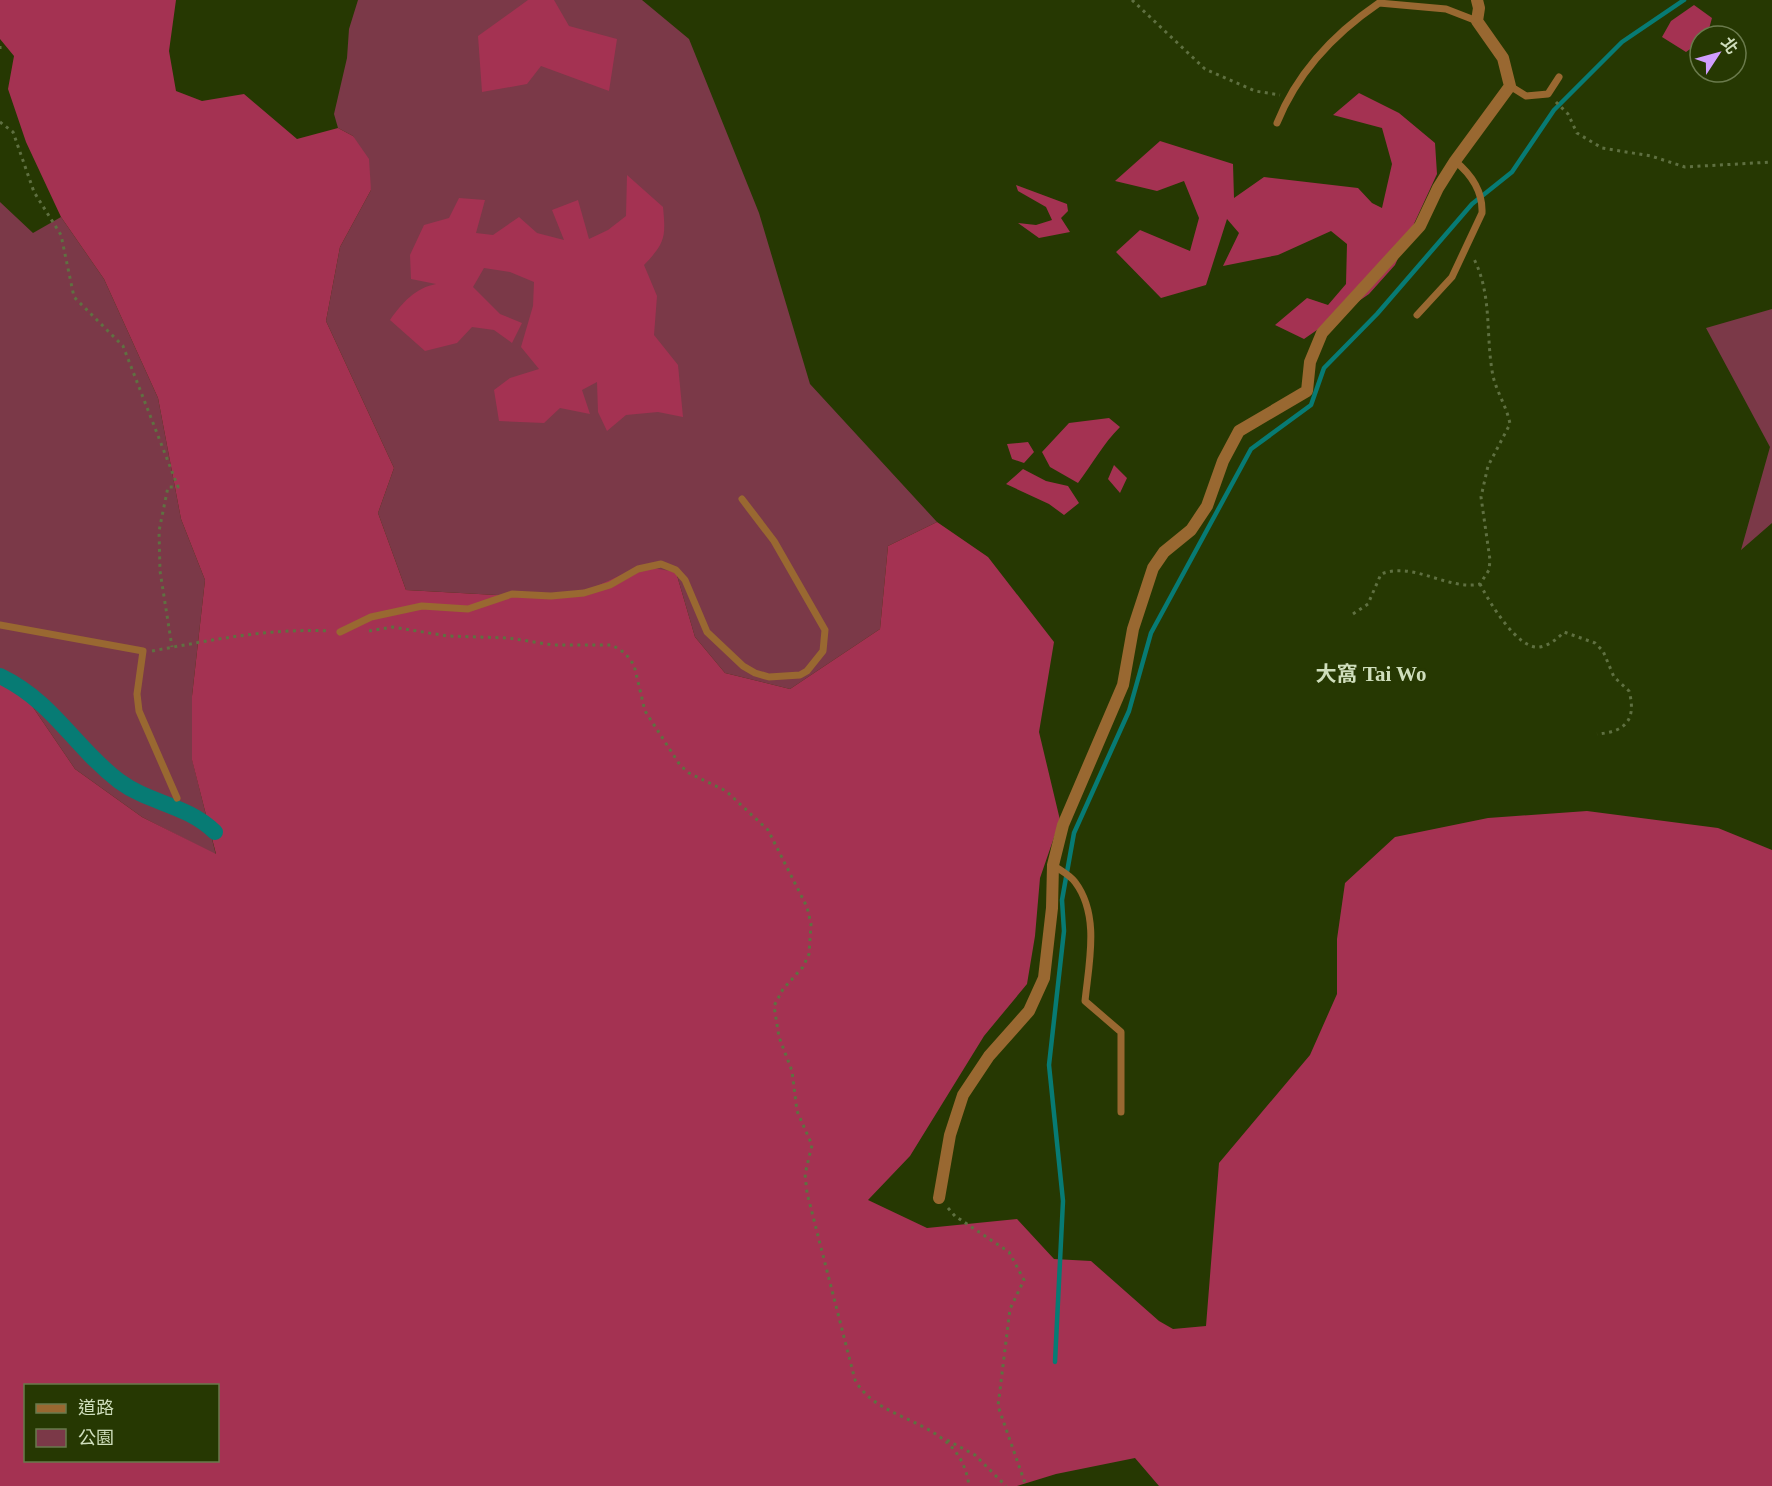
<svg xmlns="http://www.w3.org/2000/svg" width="1772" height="1486" font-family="'Times New Roman','Noto Sans TC',serif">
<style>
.green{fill:#7b3948}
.forest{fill:#a43252;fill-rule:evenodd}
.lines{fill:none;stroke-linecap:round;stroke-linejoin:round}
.stream{stroke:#077b74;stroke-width:4.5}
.canal{stroke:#077b74;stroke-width:16}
.path{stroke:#5f7041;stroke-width:3;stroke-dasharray:3 4.5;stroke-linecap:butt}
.lane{stroke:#996831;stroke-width:7}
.street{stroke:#996831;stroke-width:12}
.labels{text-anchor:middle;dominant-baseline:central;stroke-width:6;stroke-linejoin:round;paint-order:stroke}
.quarter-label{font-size:21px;font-weight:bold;fill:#cfdebc;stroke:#263802}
</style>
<rect width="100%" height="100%" fill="#263802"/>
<path class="green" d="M358 0H642L689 39 759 213 810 384 937 522 888 546 880 629 790 689 725 673 695 637 676 572 575 596 532 597 406 590 378 513 394 468 326 321 340 247 371 190 353 136 338 128 334 114 347 58 349 29Z
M0 202 33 233 61 217 104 279 158 398 181 519 205 580 192 696V759L216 855 142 817 75 769 28 700 0 682Z
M1772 309V523L1741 550 1770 447 1706 328Z"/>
<path class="forest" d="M0 0H176L169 51 176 91 202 101 244 94 297 139 338 128 353 136 369 159 371 190 340 247 326 321 394 468 378 513 406 590 532 597 575 596 641 566 676 572 695 637 725 673 790 689 880 629 888 546 937 522 988 557 1054 642 1039 732 1060 820 1040 878 1035 936 1027 984 984 1036 910 1156 868 1200 927 1228 1017 1219 1054 1259 1091 1261 1159 1321 1173 1329 1206 1326 1219 1163 1310 1055 1337 994V939L1345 883 1395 837 1488 818 1587 811 1718 828 1772 850V1486H1159L1135 1458 1056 1474 1017 1486H0V682L28 700 75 769 142 817 216 854 192 760V696L205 580 181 519 158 398 104 279 61 217 26 142 8 89 14 56 0 39ZM26 1386H218V1460H26Z
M528 0H554L569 26 617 39 609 91 541 66 527 84 482 92 478 36Z
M1694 5 1712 18 1707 36H1700V42L1686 52 1662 37 1671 21Z
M1359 93 1399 113 1435 143 1437 174 1395 265 1369 294 1304 339 1275 325 1307 298 1328 305 1346 284 1347 244 1331 231 1278 255 1223 266 1239 233 1227 219 1206 285 1161 298 1116 252 1140 230 1190 251 1199 218 1184 181 1157 191 1115 181 1160 141 1233 164 1234 198 1264 177 1358 188 1372 203 1382 208 1392 164 1382 128 1333 115Z
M627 175 663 207C666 238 665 243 644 265L657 296 654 335 678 365 683 417 658 412 626 415 607 431 598 412 597 382 582 390 590 414 560 408 544 423 499 421 494 390 510 378 539 369 521 347 533 306 534 282 510 272 484 268 473 287 500 314 522 323 512 343 494 330 472 327 457 343 425 351 390 320C402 303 415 288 436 284L411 279 410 255 424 225 449 218 459 198 485 200 476 233 493 235 519 217 537 233 564 240 552 210 578 200 589 239 608 230 626 216Z
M1016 185 1067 204 1068 211 1061 218 1070 232 1039 238 1018 223 1036 225 1052 220 1046 207 1018 191Z
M1109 418 1120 427C1103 444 1093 463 1078 483L1050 467 1042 452 1069 423Z
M1028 442 1034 452 1024 463 1012 459 1007 444Z
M1114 465 1127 478 1120 493 1108 479Z
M1023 469 1046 481 1068 486 1079 503 1064 515 1049 504 1006 484Z"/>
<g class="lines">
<path class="stream" d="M1055 1362 1063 1201 1049 1065 1064 931 1062 900 1074 833 1129 711 1151 633 1251 449 1311 405 1324 368 1377 314 1472 204 1512 172 1554 110 1622 42 1684 0"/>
<path class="canal" d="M0 676C54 702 74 747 119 781 150 804 186 804 215 832"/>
<path class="path" d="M1132 0 1205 69 1255 91 1280 95
M0 46V51
M1556 102 1568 114 1577 133 1602 148 1651 156 1685 167 1772 162
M0 122 13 132 34 192 61 235 74 297 123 346 178 487H168L159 531 160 571 172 647
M1480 584C1488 600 1518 651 1540 647 1550 645 1557 639 1564 632L1595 643 1603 651 1614 677 1629 691C1637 720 1625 732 1597 734
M1353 614 1368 604 1381 574C1414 561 1448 591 1480 584L1489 570 1490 560 1481 497 1488 466 1510 424C1507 407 1497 393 1493 376 1485 335 1493 295 1473 257
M369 631 393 627 447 636 509 638 553 645H612L625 653 634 665 645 711 680 765 689 773 726 791 768 830 807 907 811 924 809 954 803 967 783 989 774 1006 779 1037 792 1071 797 1111 812 1145 805 1174 807 1193 855 1380C881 1427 960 1416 969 1486
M152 651C212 640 269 628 330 631
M948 1208 955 1216 1009 1252 1024 1280 1010 1309 998 1406 1026 1486
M947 1440 975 1455 1006 1486"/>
<path class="lane" d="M1510 86 1526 96 1548 94 1559 77
M1277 123C1297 73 1335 33 1379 3L1446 9 1477 21
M1417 315 1452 277 1482 213C1483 191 1472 175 1455 161
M0 625 143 651 137 694 139 711 177 798
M340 632 371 617 422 606 468 609 512 594 551 596 584 593 610 585 638 569 661 564 676 570 685 580 707 632 743 666 755 673 769 677 800 675 807 671 823 651 825 630 774 541 742 499
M1053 865C1060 870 1070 875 1075 882 1100 915 1089 962 1085 1001L1121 1032V1112"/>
<path class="street" d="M939 1198 950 1135 963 1095 989 1056 1029 1011 1044 978 1052 908 1053 865 1063 825 1123 685 1133 629 1153 568 1164 552 1191 530 1207 506 1223 461 1239 431 1307 391 1310 362 1322 333 1420 226 1438 188 1455 161 1510 86 1503 58 1477 21 1479 8 1477 0"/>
</g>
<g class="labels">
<g class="quarter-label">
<text x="1371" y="674">大窩 Tai Wo</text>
</g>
</g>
<rect x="24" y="1384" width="195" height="78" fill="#263802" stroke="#6a7a4c" stroke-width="1.5"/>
<rect x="36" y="1404" width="30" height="9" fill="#996831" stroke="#6a7a4c" stroke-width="1.5"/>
<text x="78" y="1414" font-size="18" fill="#cfdebc">道路</text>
<rect x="36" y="1429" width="30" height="18" fill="#7b3948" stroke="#6a7a4c" stroke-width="1.5"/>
<text x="78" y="1444" font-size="18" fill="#cfdebc">公園</text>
<g transform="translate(1718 54) rotate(54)"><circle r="28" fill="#263802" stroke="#6a7a4c" stroke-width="1.5"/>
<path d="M0-4.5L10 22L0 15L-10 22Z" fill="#d09dff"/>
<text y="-9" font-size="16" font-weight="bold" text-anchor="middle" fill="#cfdebc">北</text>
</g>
</svg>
